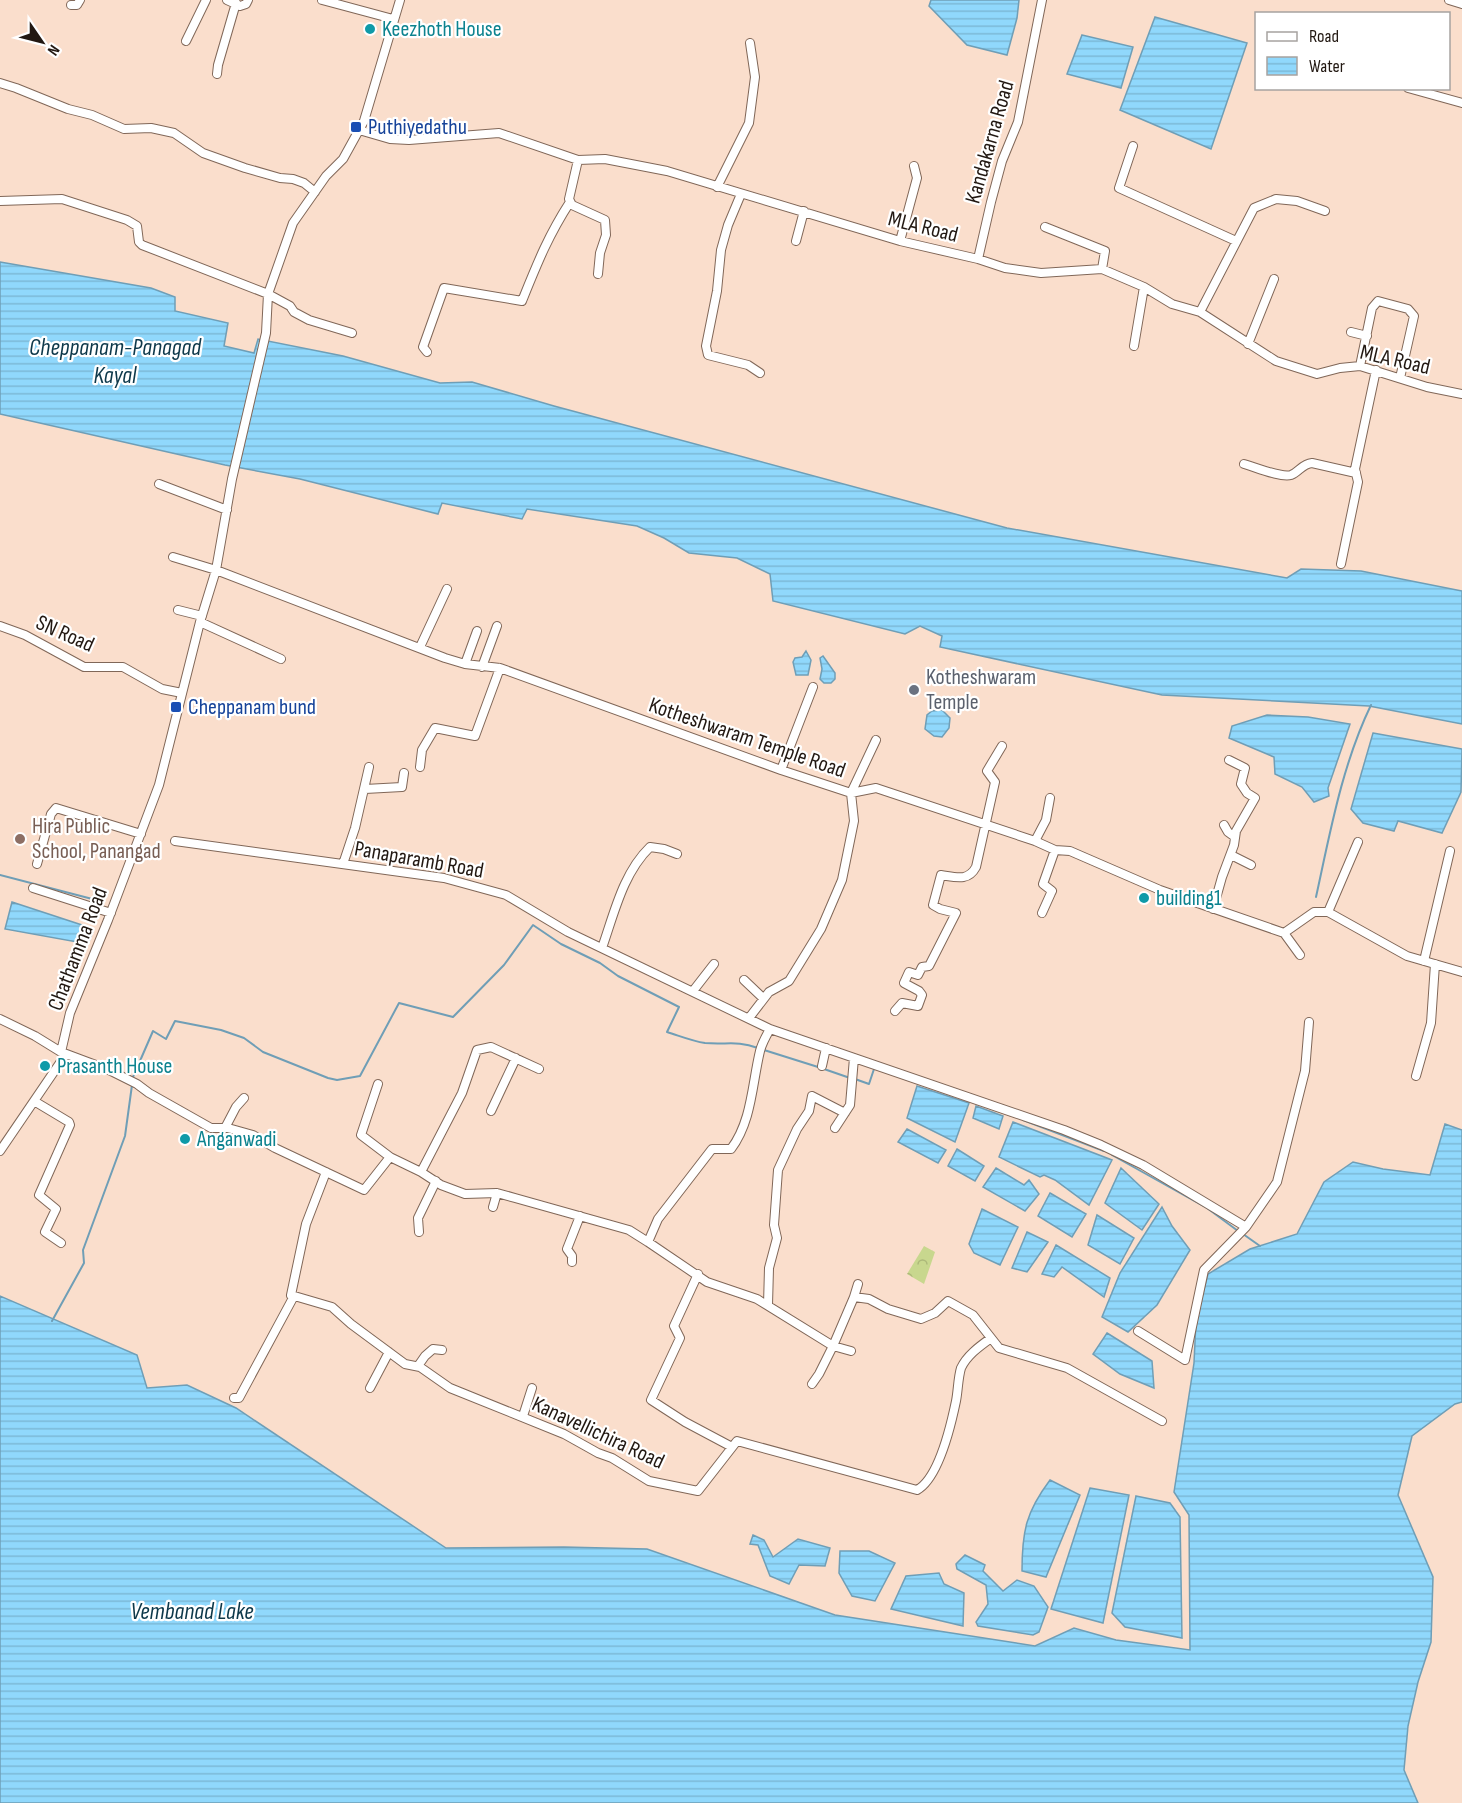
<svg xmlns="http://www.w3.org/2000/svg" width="1462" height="1803" font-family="'Sofia Sans Condensed',sans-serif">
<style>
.forest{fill:url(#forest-crowns)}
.water{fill:url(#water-rules);stroke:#6f9eb6;stroke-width:1.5}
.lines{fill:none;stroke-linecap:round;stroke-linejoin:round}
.stream{stroke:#6f9eb6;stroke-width:2}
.minor-casing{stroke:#806758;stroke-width:10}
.minor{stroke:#fff;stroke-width:8}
.culture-dot{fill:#0f9aa8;stroke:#fff;stroke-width:2}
.transit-dot{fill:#1a4fb4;stroke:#fff;stroke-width:2}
.worship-dot{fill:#6b7280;stroke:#fff;stroke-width:2}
.education-dot{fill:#8d6e63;stroke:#fff;stroke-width:2}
.labels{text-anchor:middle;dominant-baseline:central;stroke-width:4.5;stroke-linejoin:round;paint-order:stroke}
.culture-label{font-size:22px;fill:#0d838f;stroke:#fff;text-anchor:start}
.transit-label{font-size:22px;fill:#164399;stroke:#fff;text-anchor:start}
.street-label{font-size:22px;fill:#221812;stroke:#fff}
.worship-label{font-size:22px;fill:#5b616d;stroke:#fff;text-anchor:start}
.education-label{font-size:22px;fill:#785e54;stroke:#fff;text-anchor:start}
.water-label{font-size:24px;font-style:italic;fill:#0d384a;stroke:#fff}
</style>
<defs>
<pattern id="forest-crowns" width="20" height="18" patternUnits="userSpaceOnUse" patternTransform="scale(1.5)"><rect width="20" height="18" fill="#c8d78e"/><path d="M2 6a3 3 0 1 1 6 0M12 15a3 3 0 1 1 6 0" fill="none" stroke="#acb879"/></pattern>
<pattern id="water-rules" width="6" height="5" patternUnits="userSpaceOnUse" patternTransform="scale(1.5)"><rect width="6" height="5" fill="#90d8fc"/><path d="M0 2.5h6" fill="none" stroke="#7cb9d7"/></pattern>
</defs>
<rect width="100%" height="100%" fill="#fadecc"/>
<path class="forest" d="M924 1246 935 1252 924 1284 907 1274Z"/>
<path class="water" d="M931 0H1019L1017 18 1007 55 967 45 929 6Z
M1155 17 1247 43 1211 149 1120 110Z
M1082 35 1133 47 1121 88 1067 74Z
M0 262 151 288 175 297V311L228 323 224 346 254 353 258 339 343 356 440 383 472 382 554 406 1007 528 1287 578 1301 569 1361 571 1462 591V724L1369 706 1162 695 940 647 942 636 920 626 905 634 773 601 770 574 737 558 689 553 664 538 637 526 527 509 522 519 442 503 438 514 300 479 225 465 0 414Z
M806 651 811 660 808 675H796L793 662 795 658 802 657Z
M823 656 835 673V679L831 683H824L820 679 822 669 820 658Z
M942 710 950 718 949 728 942 737 934 736 925 729 927 715 932 711Z
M1267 715 1308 717 1350 724 1328 788 1329 796 1314 802 1302 787 1275 774 1274 757 1229 738 1232 726Z
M1373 733 1462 749 1461 792 1442 833 1398 821 1394 831 1363 823 1351 809Z
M12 902 82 925 93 931 88 944 5 929Z
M917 1086 969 1103 955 1142 907 1118Z
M976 1106 1003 1116 999 1129 973 1118Z
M1013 1122 1112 1160 1089 1205 1055 1180 1044 1175 1040 1177 999 1157Z
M1445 1124 1462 1130V1402L1455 1404 1412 1436 1398 1495 1433 1577 1431 1642 1418 1682 1408 1726 1404 1770 1418 1803H0V1296L137 1355 147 1388 187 1385 236 1408 446 1548 564 1547 647 1549 835 1615 1035 1646 1074 1628 1116 1640 1190 1650 1189 1515 1174 1492 1194 1363 1196 1321 1208 1274 1250 1249 1297 1234 1324 1182 1353 1162 1383 1169 1430 1175Z
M907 1129 946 1150 938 1163 898 1142Z
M957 1149 984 1166 975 1181 948 1166Z
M996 1168 1024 1185 1029 1180 1039 1194 1025 1211 983 1187Z
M1121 1168 1159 1204 1142 1230 1105 1203Z
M1050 1193 1086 1214 1072 1237 1038 1216Z
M1162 1207 1172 1226 1190 1250 1157 1305 1128 1332 1102 1317 1120 1273Z
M982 1209 1018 1227 1000 1265 974 1253 969 1244Z
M1097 1215 1134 1238 1120 1264 1088 1245Z
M1027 1232 1048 1242 1027 1272 1012 1268Z
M1056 1245 1110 1278 1104 1297 1062 1267 1054 1277 1042 1274Z
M1107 1333 1152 1361 1154 1388 1120 1374 1093 1354Z
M1050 1480 1080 1495 1046 1577 1022 1571C1022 1531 1026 1512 1050 1480Z
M1090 1488 1129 1495 1103 1623 1051 1609Z
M1136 1496 1170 1503 1180 1517 1182 1638 1125 1627 1112 1613Z
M753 1535 764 1540 773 1557 798 1539 830 1548 825 1566 799 1565 789 1584 770 1576 758 1545 750 1544Z
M840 1551H869L895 1563 875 1601 852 1596 839 1573Z
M965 1555 985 1565 983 1571 1003 1591 1017 1580 1034 1586 1048 1607 1039 1632 1033 1635 978 1626 976 1622 988 1604 986 1585 957 1569 956 1564Z
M939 1573 944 1584 964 1593 963 1626 891 1609 906 1576Z"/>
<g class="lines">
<path class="stream" d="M0 875 100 901
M1316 897C1330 833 1342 765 1371 705
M764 1050 818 1067
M824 1069 850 1078
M133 1077 153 1031 166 1039 175 1021 221 1030 244 1038 263 1052 328 1078 337 1080 360 1076 399 1003 453 1017 504 965 533 925 561 944 600 963 618 976 679 1007 667 1032C680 1036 692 1041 705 1043 727 1045 736 1040 758 1048
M855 1079 869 1084 874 1069
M1023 1120 1104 1151
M1112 1155 1207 1208 1238 1231
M1243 1234 1260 1246
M52 1321 84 1263 83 1250 125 1136 132 1085"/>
<g class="minor-casing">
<path id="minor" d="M227 0 240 6 246 4 248 0
M322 0 393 19
M1449 0 1462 4
M71 5H77L80 0
M186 41 206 0
M217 74 218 65 236 3
M0 83 16 88 68 109 92 115 124 129 151 128 174 133 203 153 245 168 280 178 293 179 304 183 315 192
M1408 88 1462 103
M359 130 390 139 409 140 499 133 578 160 605 159 667 171 900 241 978 259 1005 268 1041 273 1102 269 1144 287 1172 304 1200 312 1276 361 1317 374 1340 368 1360 366 1427 387 1462 394
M1133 146 1119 188 1236 241
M578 160 569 199 572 205 605 220 606 235 600 253 598 274
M717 187 749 123 755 77 750 43
M741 194 728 225 721 250 717 291 706 346 708 355 748 365 760 373
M0 201 62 199 127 220 137 226 139 242 142 245 268 294 290 306 294 312 309 320 352 333
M1045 227 1105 251 1102 269
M796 241 804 211
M900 241 917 178 914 166
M978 259 991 202 1002 161 1018 122 1042 0
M1200 312 1254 208 1276 199 1297 201 1325 211
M1351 332 1367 336
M1248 344 1274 279
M1134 346 1144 287
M427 352 423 347 444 288 522 301C537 264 548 236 570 202
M1360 366 1372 308 1378 301 1408 309 1414 316 1400 378
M1244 464C1255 467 1281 478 1291 475 1299 472 1302 464 1312 463L1356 473
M159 484 227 510
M173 557 216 570 445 658 465 664 500 668 781 770 851 793 876 788 1035 841 1055 850 1070 851 1160 890 1284 933 1314 912H1328L1407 956 1462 972
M1341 564 1358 482 1355 469 1376 370
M178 610 202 616
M200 622 281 659
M0 626 25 635 84 667H123L162 689 182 693
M420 647 447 589
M465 664 477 631
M482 667 497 626
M420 767 422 750 435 728 475 736 500 668
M781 770 813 687
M365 789 402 787 404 773
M1224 825 1228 832 1235 837
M175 841 444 878 506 895 568 932 770 1029 1064 1130 1101 1145 1143 1165 1246 1227 1204 1270 1185 1360 1138 1331
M1035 841 1046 820 1050 798
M1231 855 1251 865
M37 864 51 814 56 808 141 834
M343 864 355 828 369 767
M33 888 111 913
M1213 909 1222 877 1234 845 1236 831 1255 798 1247 793 1241 784 1245 768 1229 760
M1328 912 1358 842
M1042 913 1051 893 1052 891 1043 884 1055 850
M1284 933 1300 955
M602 948C614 914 623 873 650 847L664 849 677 854
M1424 961 1450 851
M744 980 763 998
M693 991 714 964
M895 1011 902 1003 918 1006 922 995 919 991 904 983 909 972 918 975 922 967 929 966 956 913 940 909 933 905 941 875C955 877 968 882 976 867L995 782 987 771 1002 746
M749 1018 769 992 789 981 821 929 842 880 854 821 851 793 876 740
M0 1019 35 1036 61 1052 70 1013 108 920 159 785 200 622 216 570 232 479 266 333 268 294 293 223 326 176 343 159 364 121 400 0
M770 1029C766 1036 762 1043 760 1051 752 1084 752 1121 731 1149H712L658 1219 648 1242 707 1282 757 1299 833 1346 854 1297 869 1299 888 1309 921 1319 935 1313 948 1301 973 1315 999 1348 1067 1368 1162 1421
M61 1052 109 1070 137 1084 149 1093 211 1128H228L253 1135 275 1148 364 1190 390 1157
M822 1066 826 1048
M1416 1076 1431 1023 1435 964
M378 1084 361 1135 390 1157 421 1172 441 1185 465 1194 497 1193 515 1198 629 1230 648 1242
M34 1101 69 1122 70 1125 39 1195 56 1209 45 1232 61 1243
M491 1111 516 1058
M225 1128 236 1107 244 1098
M835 1128 850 1105 854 1058
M0 1151 66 1054
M326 1172 306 1224 291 1295 332 1307 351 1324 405 1364 420 1367 450 1388 564 1434 598 1453 612 1458 649 1481 698 1491 737 1441 917 1490C939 1478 951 1425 956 1401 958 1391 958 1378 961 1368 967 1355 980 1346 991 1338
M421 1172 462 1093 477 1050 491 1047 539 1069
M493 1207 497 1193
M1246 1227 1277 1182 1305 1071 1309 1022
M419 1232 418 1218 436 1181
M572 1262V1256L567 1249 580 1216
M698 1274 674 1326 680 1338 651 1400 685 1422 732 1447
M854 1297 858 1284
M768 1305 769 1268 777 1238 774 1225 778 1170 797 1129 809 1111 812 1096 845 1113
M418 1366 425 1356 433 1349 442 1350
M812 1384 819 1374 833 1346 851 1351
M370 1388 389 1352
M234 1398H239L294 1296
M523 1416 532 1388"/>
</g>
<use href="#minor" class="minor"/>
</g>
<g class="culture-dot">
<circle cx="370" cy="29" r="6"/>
<circle cx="1144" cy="898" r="6"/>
<circle cx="45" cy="1066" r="6"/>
<circle cx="185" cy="1139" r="6"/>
</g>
<g class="transit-dot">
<rect x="350" y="121" width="12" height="12" rx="3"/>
<rect x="170" y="701" width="12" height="12" rx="3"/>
</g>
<circle class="worship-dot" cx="914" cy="690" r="6"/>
<circle class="education-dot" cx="20" cy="839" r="6"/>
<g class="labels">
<g class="culture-label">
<text x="382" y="29">Keezhoth House</text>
<text x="1156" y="898">building1</text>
<text x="57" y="1066">Prasanth House</text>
<text x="197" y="1139">Anganwadi</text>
</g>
<g class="transit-label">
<text x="368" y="127">Puthiyedathu</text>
<text x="188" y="707">Cheppanam bund</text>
</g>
<g class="street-label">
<text transform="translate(990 142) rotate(-74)">Kandakarna Road</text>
<text transform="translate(923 227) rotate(14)">MLA Road</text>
<text transform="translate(1395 360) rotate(13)">MLA Road</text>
<text transform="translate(65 634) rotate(24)">SN Road</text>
<text transform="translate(747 738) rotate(19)">Kotheshwaram Temple Road</text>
<text transform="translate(419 860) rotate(10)">Panaparamb Road</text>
<text transform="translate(78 949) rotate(-69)">Chathamma Road</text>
<text transform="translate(598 1433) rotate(25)">Kanavellichira Road</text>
</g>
<g class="worship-label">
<text x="926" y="677">Kotheshwaram<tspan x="926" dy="25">Temple</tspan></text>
</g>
<g class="education-label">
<text x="32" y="826">Hira Public<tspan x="32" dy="25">School, Panangad</tspan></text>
</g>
<g class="water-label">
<text x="115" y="347">Cheppanam-Panagad<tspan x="115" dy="28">Kayal</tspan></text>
<text x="192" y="1611">Vembanad Lake</text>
</g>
</g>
<rect x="1255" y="12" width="195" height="78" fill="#ffffff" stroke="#a7a3a0" stroke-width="1.5"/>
<rect x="1267" y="32" width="30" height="9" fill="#ffffff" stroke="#a7a3a0" stroke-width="1.5"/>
<text x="1309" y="42" font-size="18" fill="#221812">Road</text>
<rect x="1267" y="57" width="30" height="18" fill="url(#water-rules)" stroke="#a7a3a0" stroke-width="1.5"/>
<text x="1309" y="72" font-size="18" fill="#221812">Water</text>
<g transform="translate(42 42) rotate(125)" stroke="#ffffff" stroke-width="4.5" paint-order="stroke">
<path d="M0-4.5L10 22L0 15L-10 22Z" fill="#221812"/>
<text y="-9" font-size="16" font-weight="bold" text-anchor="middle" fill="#221812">N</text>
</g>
</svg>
